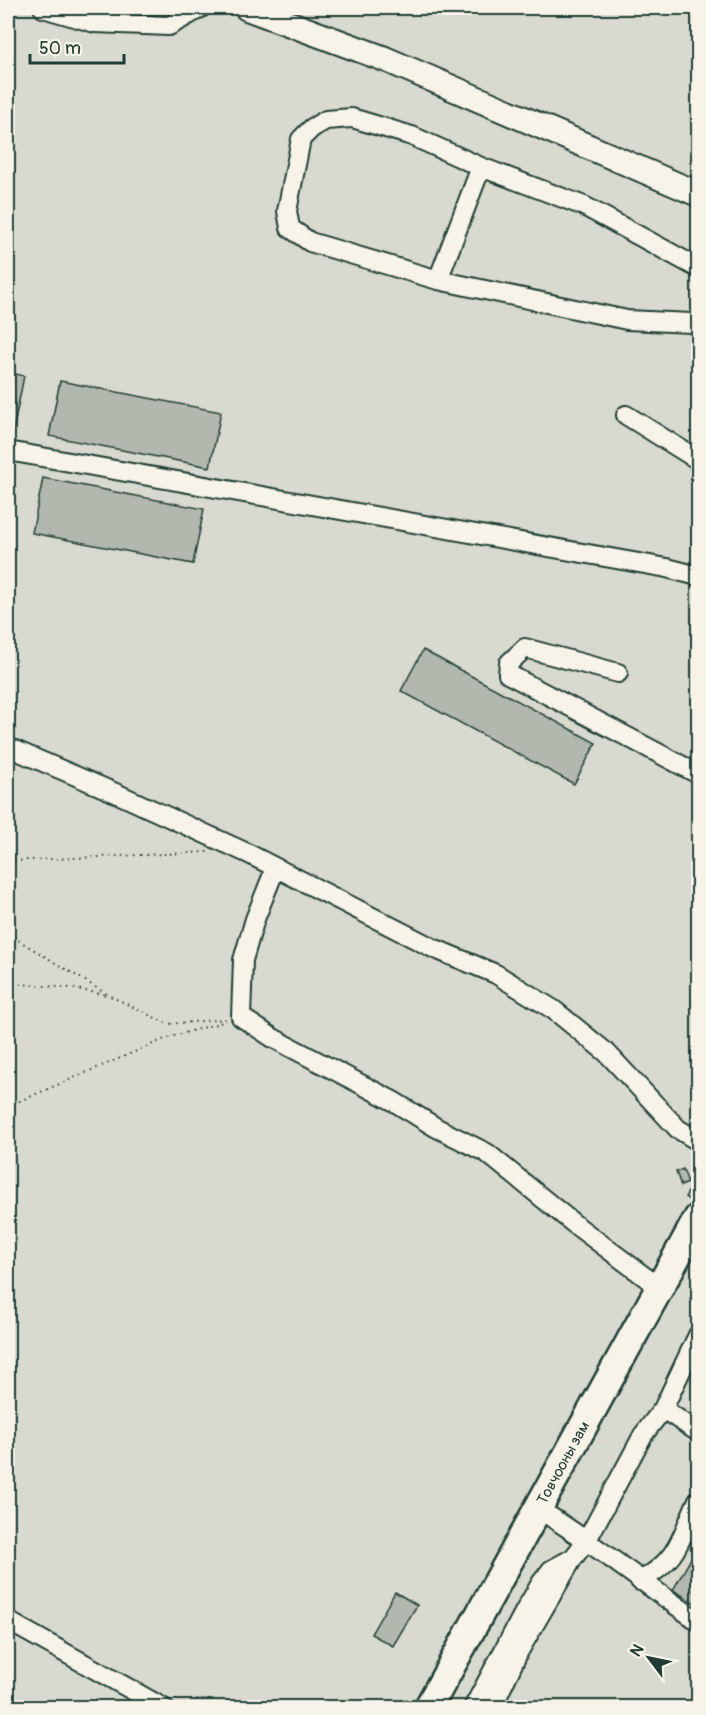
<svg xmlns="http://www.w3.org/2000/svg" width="706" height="1715" font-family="Pangolin,sans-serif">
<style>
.built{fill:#d9dacf}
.building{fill:#b2b8ae;stroke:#1f3d34;stroke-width:1.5}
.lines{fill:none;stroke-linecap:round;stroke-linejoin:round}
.minor-casing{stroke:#1f3d34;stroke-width:22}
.major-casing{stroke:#1f3d34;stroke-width:28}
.highway-casing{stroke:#1f3d34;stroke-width:32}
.path{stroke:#1f3d34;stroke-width:2;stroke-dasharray:1.5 4.5;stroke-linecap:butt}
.minor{stroke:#f7f3e8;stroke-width:18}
.major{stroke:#f7f3e8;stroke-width:24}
.highway{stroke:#f7f3e8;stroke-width:27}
.labels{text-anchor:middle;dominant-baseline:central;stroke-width:4.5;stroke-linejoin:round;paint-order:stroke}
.street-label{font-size:15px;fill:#1f3d34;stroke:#f7f3e8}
</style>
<rect width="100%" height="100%" fill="#eae8dd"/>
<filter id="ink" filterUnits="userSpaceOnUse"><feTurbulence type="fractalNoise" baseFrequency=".0167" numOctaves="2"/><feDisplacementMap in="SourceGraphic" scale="12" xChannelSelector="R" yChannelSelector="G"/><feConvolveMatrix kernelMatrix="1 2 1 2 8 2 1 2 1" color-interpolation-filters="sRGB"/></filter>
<g filter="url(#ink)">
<path class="built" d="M8 8H698V1707H8Z"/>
<path class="building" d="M8 372 24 376 13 431 8 430Z
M60 381 221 412 210 467 49 436Z
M43 478 204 509 193 564 32 533Z
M423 650 596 743 574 784 401 691Z
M683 1169 688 1183 681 1186 676 1172Z
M691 1187 695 1189 689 1200 685 1197Z
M698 1546V1605L673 1590Z
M395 1592 417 1605 393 1646 371 1634Z"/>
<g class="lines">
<g class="minor-casing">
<path id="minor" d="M43 8 95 23 169 26 201 8
M698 268 584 206 481 167 412 136 352 118 326 120 312 128 301 139 287 211 290 228 310 242 438 280 627 320 691 323 698 321
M438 280 481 167
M626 415 698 460
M8 451 667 568 698 576
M618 673 525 648 509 663 508 674 698 774
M8 747 118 794 247 853 433 948 496 974 554 1010 607 1053 678 1129 698 1141
M275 869 255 919 243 960 241 1017 273 1038 393 1101 437 1128 487 1153 573 1223 660 1288
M663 1409 698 1432
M551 1517C602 1550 649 1587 698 1621
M640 1581C680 1559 680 1538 698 1500
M8 1621 164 1708
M473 1708 528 1605 541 1583 551 1570 573 1558
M492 1708 519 1651 573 1558 587 1540 643 1435 663 1409 698 1335"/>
</g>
<g class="major-casing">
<path id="major" d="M247 8 385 59 698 194"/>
</g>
<g class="highway-casing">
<g id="highway">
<path id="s1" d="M428 1708 698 1218"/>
</g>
</g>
<path class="path" d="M8 861 208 852
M8 934 110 996 168 1024 226 1019
M8 983 71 988 106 995
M8 1106 167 1038 226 1021"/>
<use href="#minor" class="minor"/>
<use href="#major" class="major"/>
<use href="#highway" class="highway"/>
</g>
</g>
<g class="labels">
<g class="street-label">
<text stroke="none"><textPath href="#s1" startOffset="280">Товчооны зам</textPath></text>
</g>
</g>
<rect width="706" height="1715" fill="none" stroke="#f7f3e8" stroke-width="30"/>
<rect x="15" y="15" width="676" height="1685" fill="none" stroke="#1f3d34" stroke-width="2" filter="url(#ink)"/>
<g transform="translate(649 1658) rotate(302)" stroke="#f7f3e8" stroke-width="4.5" paint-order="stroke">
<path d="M0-4.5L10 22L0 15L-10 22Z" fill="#1f3d34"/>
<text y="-9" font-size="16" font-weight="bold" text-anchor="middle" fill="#1f3d34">N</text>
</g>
<path d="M30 54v9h94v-9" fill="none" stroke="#1f3d34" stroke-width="3"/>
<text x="39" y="54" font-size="18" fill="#1f3d34" stroke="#f7f3e8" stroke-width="4.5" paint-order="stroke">50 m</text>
</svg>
